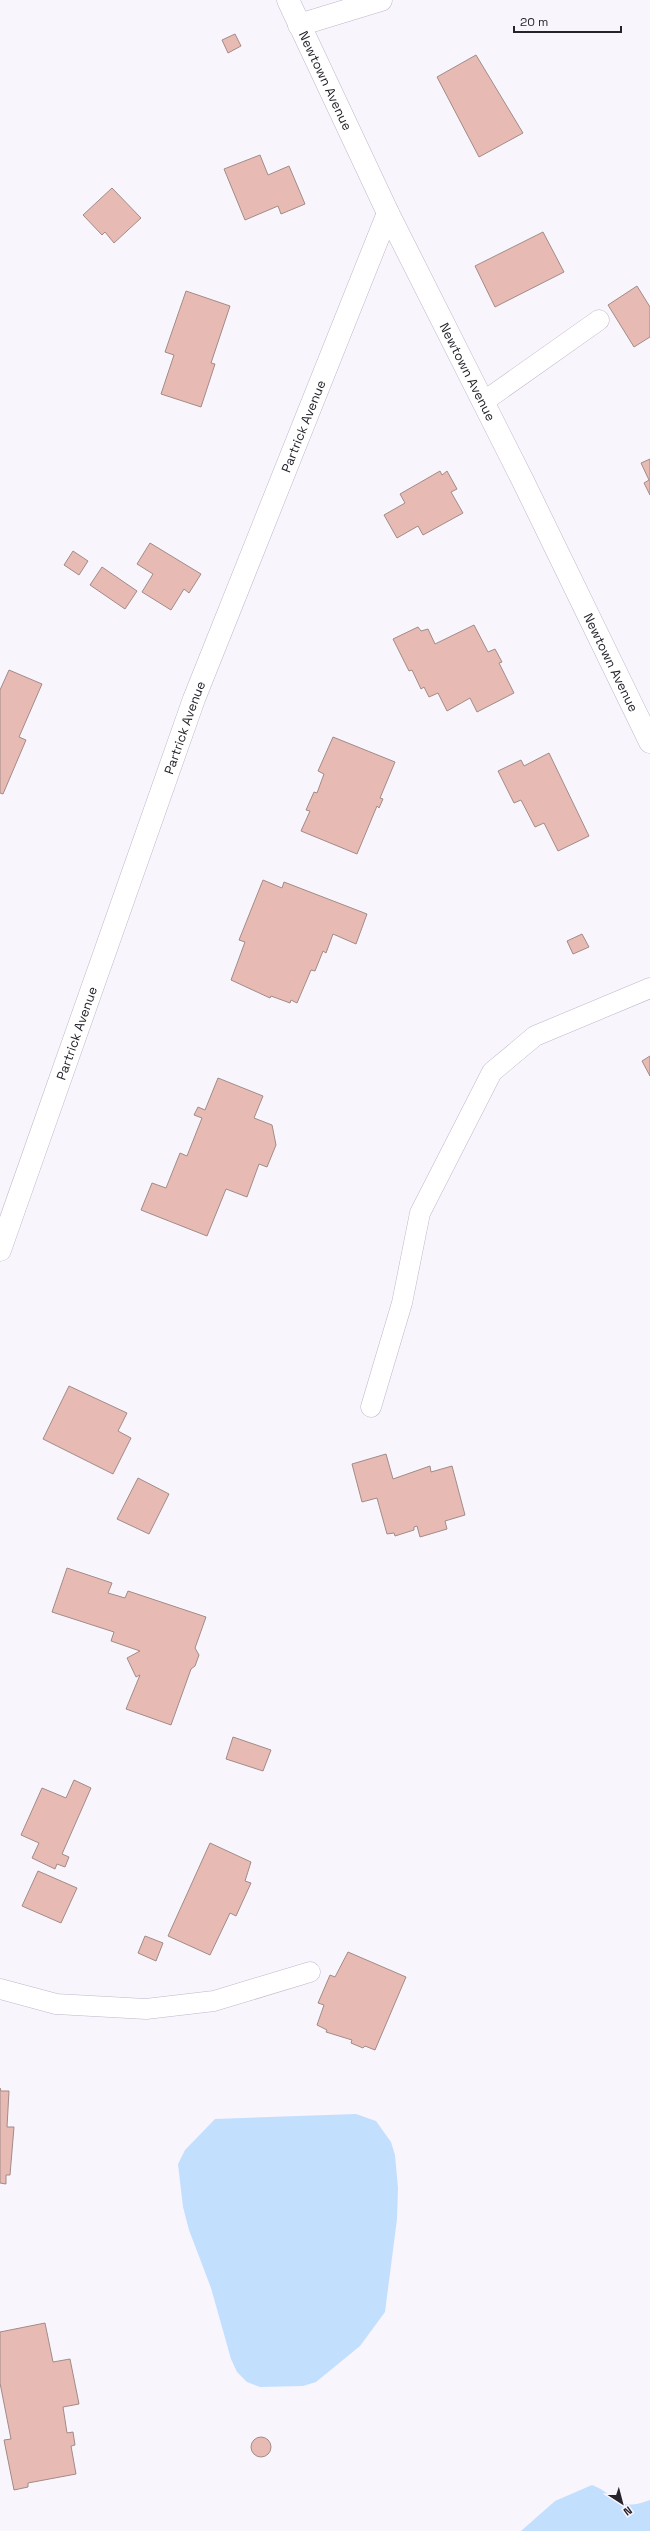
<svg xmlns="http://www.w3.org/2000/svg" width="650" height="2531" font-family="'Space Grotesk',sans-serif">
<style>
.water{fill:#c3dffe}
.building{fill:#e7bbb4;stroke:#a28b87}
.lines{fill:none;stroke-linecap:round;stroke-linejoin:round}
.lane-casing{stroke:#c0b6c9;stroke-width:21}
.street-casing{stroke:#c0b6c9;stroke-width:23}
.secondary-casing{stroke:#c0b6c9;stroke-width:23}
.lane{stroke:#fff;stroke-width:20}
.street{stroke:#fff;stroke-width:22}
.secondary{stroke:#fff;stroke-width:22}
.labels{text-anchor:middle;dominant-baseline:central;stroke-width:4;stroke-linejoin:round;paint-order:stroke}
.street-label{font-size:13px;fill:#27232b;stroke:#f9f5fd}
</style>
<rect width="100%" height="100%" fill="#f9f5fd"/>
<path class="water" d="M356 2114 376 2121 391 2142 395 2155 398 2188 397 2219 385 2312 360 2346 316 2382 303 2386 260 2387 247 2382 237 2372 231 2359 211 2288 189 2230 183 2207 178 2164 185 2150 215 2119Z
M592 2485C618 2495 616 2513 650 2500V2531H521L555 2501Z"/>
<path class="building" d="M235 34 241 46 228 53 222 40Z
M476 55 523 133 479 157 437 77Z
M260 155 268 175 289 166 305 204 281 214 278 206 245 220 224 169Z
M112 188 141 218 114 243 105 232 102 235 83 215Z
M543 232 564 272 495 307 475 266Z
M637 286 650 307V337L634 347 608 305Z
M186 291 230 306 211 363 215 364 201 407 161 394 174 355 165 352Z
M650 459V495L644 483 649 480 641 463Z
M440 471 442 475 447 471 457 489 451 492 463 513 423 535 418 526 397 538 384 515 405 503 400 494Z
M150 543 201 574 189 593 184 589 171 610 142 592 153 574 137 564Z
M73 551 88 561 79 575 64 565Z
M102 567 137 591 125 609 90 585Z
M474 625 488 652 495 649 502 662 499 663 514 693 477 712 470 698 447 711 438 693 429 697 424 687 421 689 412 670 409 671 393 639 418 627 421 631 428 629 435 644Z
M9 670 42 684 19 737 26 740 3 794 0 793V690Z
M333 737 395 762 380 798 383 799 379 808 377 806 357 854 301 831 310 811 306 810 314 792 317 793 324 774 318 771Z
M549 753 589 836 558 851 544 823 535 827 521 800 514 803 498 771 521 760 524 766Z
M263 880 282 888 284 882 367 914 356 944 333 934 326 953 323 951 315 971 311 970 297 1003 291 1000 290 1003 271 996 270 998 231 980 245 942 239 940Z
M582 934 589 947 573 954 567 941Z
M650 1056V1076L642 1061Z
M218 1078 263 1096 254 1118 272 1125 276 1145 267 1167 259 1164 247 1197 226 1189 207 1236 141 1210 152 1183 166 1188 180 1153 187 1156 202 1118 194 1115 198 1107 205 1110Z
M69 1386 127 1413 118 1431 131 1438 113 1474 43 1439Z
M386 1454 393 1479 430 1466 431 1472 452 1466 465 1515 445 1521 447 1529 420 1537 417 1526 414 1527V1530L395 1536 394 1533 387 1534 377 1498 362 1502 352 1464Z
M138 1478 169 1494 149 1534 117 1519Z
M67 1568 112 1583 108 1593 125 1598 128 1591 206 1617 195 1648 199 1655 195 1666 191 1669 171 1725 126 1709 140 1675 136 1677 127 1658 140 1651 111 1641 114 1632 52 1612Z
M233 1737 271 1750 263 1771 226 1759Z
M74 1780 91 1788 62 1854 69 1857 65 1867 57 1864 55 1869 32 1858 39 1843 21 1835 42 1788 66 1798Z
M210 1843 251 1862 245 1881 251 1883 236 1916 230 1913 210 1955 168 1936Z
M38 1871 77 1888 61 1923 22 1906Z
M145 1936 163 1943 156 1961 138 1953Z
M348 1952 406 1977 375 2050 365 2046 363 2048 351 2043 352 2040 326 2032 327 2030 317 2025 324 2005 318 2003 330 1975 335 1977Z
M0 2088 1 2091H9L7 2127H14L10 2175H6V2184L0 2183Z
M45 2323 53 2362 70 2359 79 2404 63 2407 67 2433 73 2432 75 2445 71 2446 76 2474 28 2483V2487L14 2490 4 2440 11 2439 0 2383V2332Z
M251 2447a10 10 0 1 1 20 0a10 10 0 1 1-20 0Z"/>
<g class="lines">
<g class="lane-casing">
<path id="lane" d="M483 402 599 320
M371 1407 402 1303 420 1213 492 1072 535 1036 650 988
M0 1989 56 2004 146 2009 214 2001 310 1972"/>
</g>
<g class="street-casing">
<path id="street" d="M299 25 381 0"/>
</g>
<g class="secondary-casing">
<g id="secondary">
<path id="s1" d="M288 0 388 213 523 481 650 742"/>
<path id="s2" d="M0 1250 194 699 388 213"/>
</g>
</g>
<use href="#lane" class="lane"/>
<use href="#street" class="street"/>
<use href="#secondary" class="secondary"/>
</g>
<g class="labels">
<g class="street-label">
<text stroke="none"><textPath href="#s1" startOffset="89">Newtown Avenue</textPath></text>
<text stroke="none"><textPath href="#s1" startOffset="413">Newtown Avenue</textPath></text>
<text stroke="none"><textPath href="#s2" startOffset="878">Partrick Avenue</textPath></text>
<text stroke="none"><textPath href="#s1" startOffset="737">Newtown Avenue</textPath></text>
<text stroke="none"><textPath href="#s2" startOffset="554">Partrick Avenue</textPath></text>
<text stroke="none"><textPath href="#s2" startOffset="230">Partrick Avenue</textPath></text>
</g>
</g>
<g transform="translate(622 2503) rotate(144)" stroke="#f9f5fd" stroke-width="3" paint-order="stroke">
<path d="M0-3L7 15L0 10L-7 15Z" fill="#27232b"/>
<text y="-6" font-size="11" font-weight="bold" text-anchor="middle" fill="#27232b">N</text>
</g>
<path d="M514 26v6h107v-6" fill="none" stroke="#27232b" stroke-width="2"/>
<text x="520" y="26" font-size="12" fill="#27232b" stroke="#f9f5fd" stroke-width="3" paint-order="stroke">20 m</text>
</svg>
